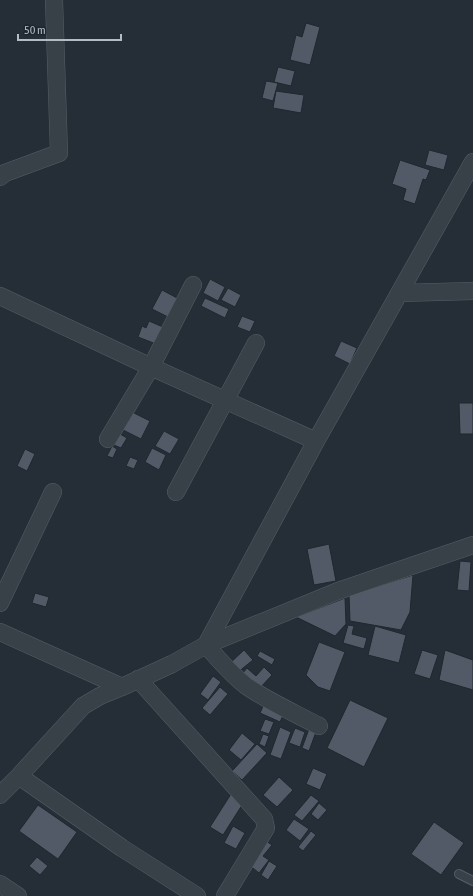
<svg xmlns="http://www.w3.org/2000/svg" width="473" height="896" font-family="'Asap Condensed',sans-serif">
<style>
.building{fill:#515a66;stroke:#1f272f}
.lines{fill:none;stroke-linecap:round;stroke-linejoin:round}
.lane-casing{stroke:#565e66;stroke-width:10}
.street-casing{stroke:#565e66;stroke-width:18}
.lane{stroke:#384048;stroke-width:8}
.street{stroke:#384048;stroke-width:17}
</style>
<rect width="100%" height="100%" fill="#252e37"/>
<path class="building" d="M306 23 320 27 310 65 290 60 296 35 302 37Z
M278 67 295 71 291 86 274 82Z
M266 81 278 83 273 101 262 98Z
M276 91 304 95 301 113 273 108Z
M429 150 448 155 444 170 425 165Z
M400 160 430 170 426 180 423 179 415 204 403 200 406 189 392 184Z
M210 279 225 287 218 301 203 293Z
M228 288 241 295 235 307 221 300Z
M162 290 179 299 170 318 152 309Z
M205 298 229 309 225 318 201 306Z
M242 316 255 321 250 332 237 327Z
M149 321 163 327 156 344 138 337 142 326 146 328Z
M341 341 357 348 350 364 334 356Z
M459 403H473V434H460Z
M132 412 150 421 141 439 123 430Z
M164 431 179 439 170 454 155 446Z
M120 434 127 438 121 448 114 445Z
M112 446 117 449 113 458 107 456Z
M152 448 166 455 159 470 145 462Z
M25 449 35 454 27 471 17 466Z
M130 457 138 460 134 469 126 466Z
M329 544 336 581 314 585 307 549Z
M460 561 471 562 469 591 457 590Z
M413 575 410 612 401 630 350 621 349 595Z
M35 593 49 597 46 607 32 603Z
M345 598 346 624 335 636 296 617Z
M348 625 354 626 352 634 367 638 364 649 343 643Z
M375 626 406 635 399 663 368 655Z
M319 642 345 652 330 691 318 687 306 675Z
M244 650 253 660 237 673 229 664Z
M422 650 438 655 430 679 414 674Z
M445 650 473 660V690L439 680Z
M260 651 275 659 272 665 257 656Z
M264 667 272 675 259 689 242 674 247 668 256 676Z
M213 676 221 682 208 700 200 694Z
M220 687 228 694 210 715 202 708Z
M350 700 388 718 364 767 327 748Z
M265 702 285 711 280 722 260 713Z
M265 719 274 722 269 734 260 731Z
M280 727 291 732 281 759 270 755Z
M295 728 305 732 300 747 289 743Z
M309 729 316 732 309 751 302 748Z
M242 733 255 744 241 760 229 750Z
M263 734 269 736 265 747 259 744Z
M257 744 267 753 242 780 232 771Z
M313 768 327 774 320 790 306 784Z
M279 777 293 790 277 807 263 795Z
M231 794 244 802 223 835 210 827Z
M311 795 319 801 302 821 294 815Z
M319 803 327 810 318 820 311 814Z
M38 805 77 832 58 859 19 831Z
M294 819 309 829 300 841 286 830Z
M434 822 464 843 441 875 411 854Z
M233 826 245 833 236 849 224 843Z
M311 831 316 835 303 851 298 847Z
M266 841 272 845 263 856 269 860 259 873 248 864Z
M37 857 48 866 40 875 29 866Z
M269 861 277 866 268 880 261 875Z"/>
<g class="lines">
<g class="lane-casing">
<path id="lane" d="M459 874 473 881"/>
</g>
<g class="street-casing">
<path id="street" d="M0 177 5 173 59 153 54 0
M400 293 473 291
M0 296 151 367 316 441
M108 439 151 367 193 285
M176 492 256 343
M0 603 53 492
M0 632 122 687
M138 679 264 819 266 828 225 896
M319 726C295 713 267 701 245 685 230 673 218 659 206 645L316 441 473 162
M19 776 122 848 197 896
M0 795 19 776 83 706 100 696 122 687 172 664 206 645 338 591 473 545
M0 884 18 896"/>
</g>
<use href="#lane" class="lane"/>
<use href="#street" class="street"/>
</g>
<path d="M18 34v6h103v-6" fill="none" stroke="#b3bbc4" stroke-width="2"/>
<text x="24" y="34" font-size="12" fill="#b3bbc4" stroke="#1e252d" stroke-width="3" paint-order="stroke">50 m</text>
</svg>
